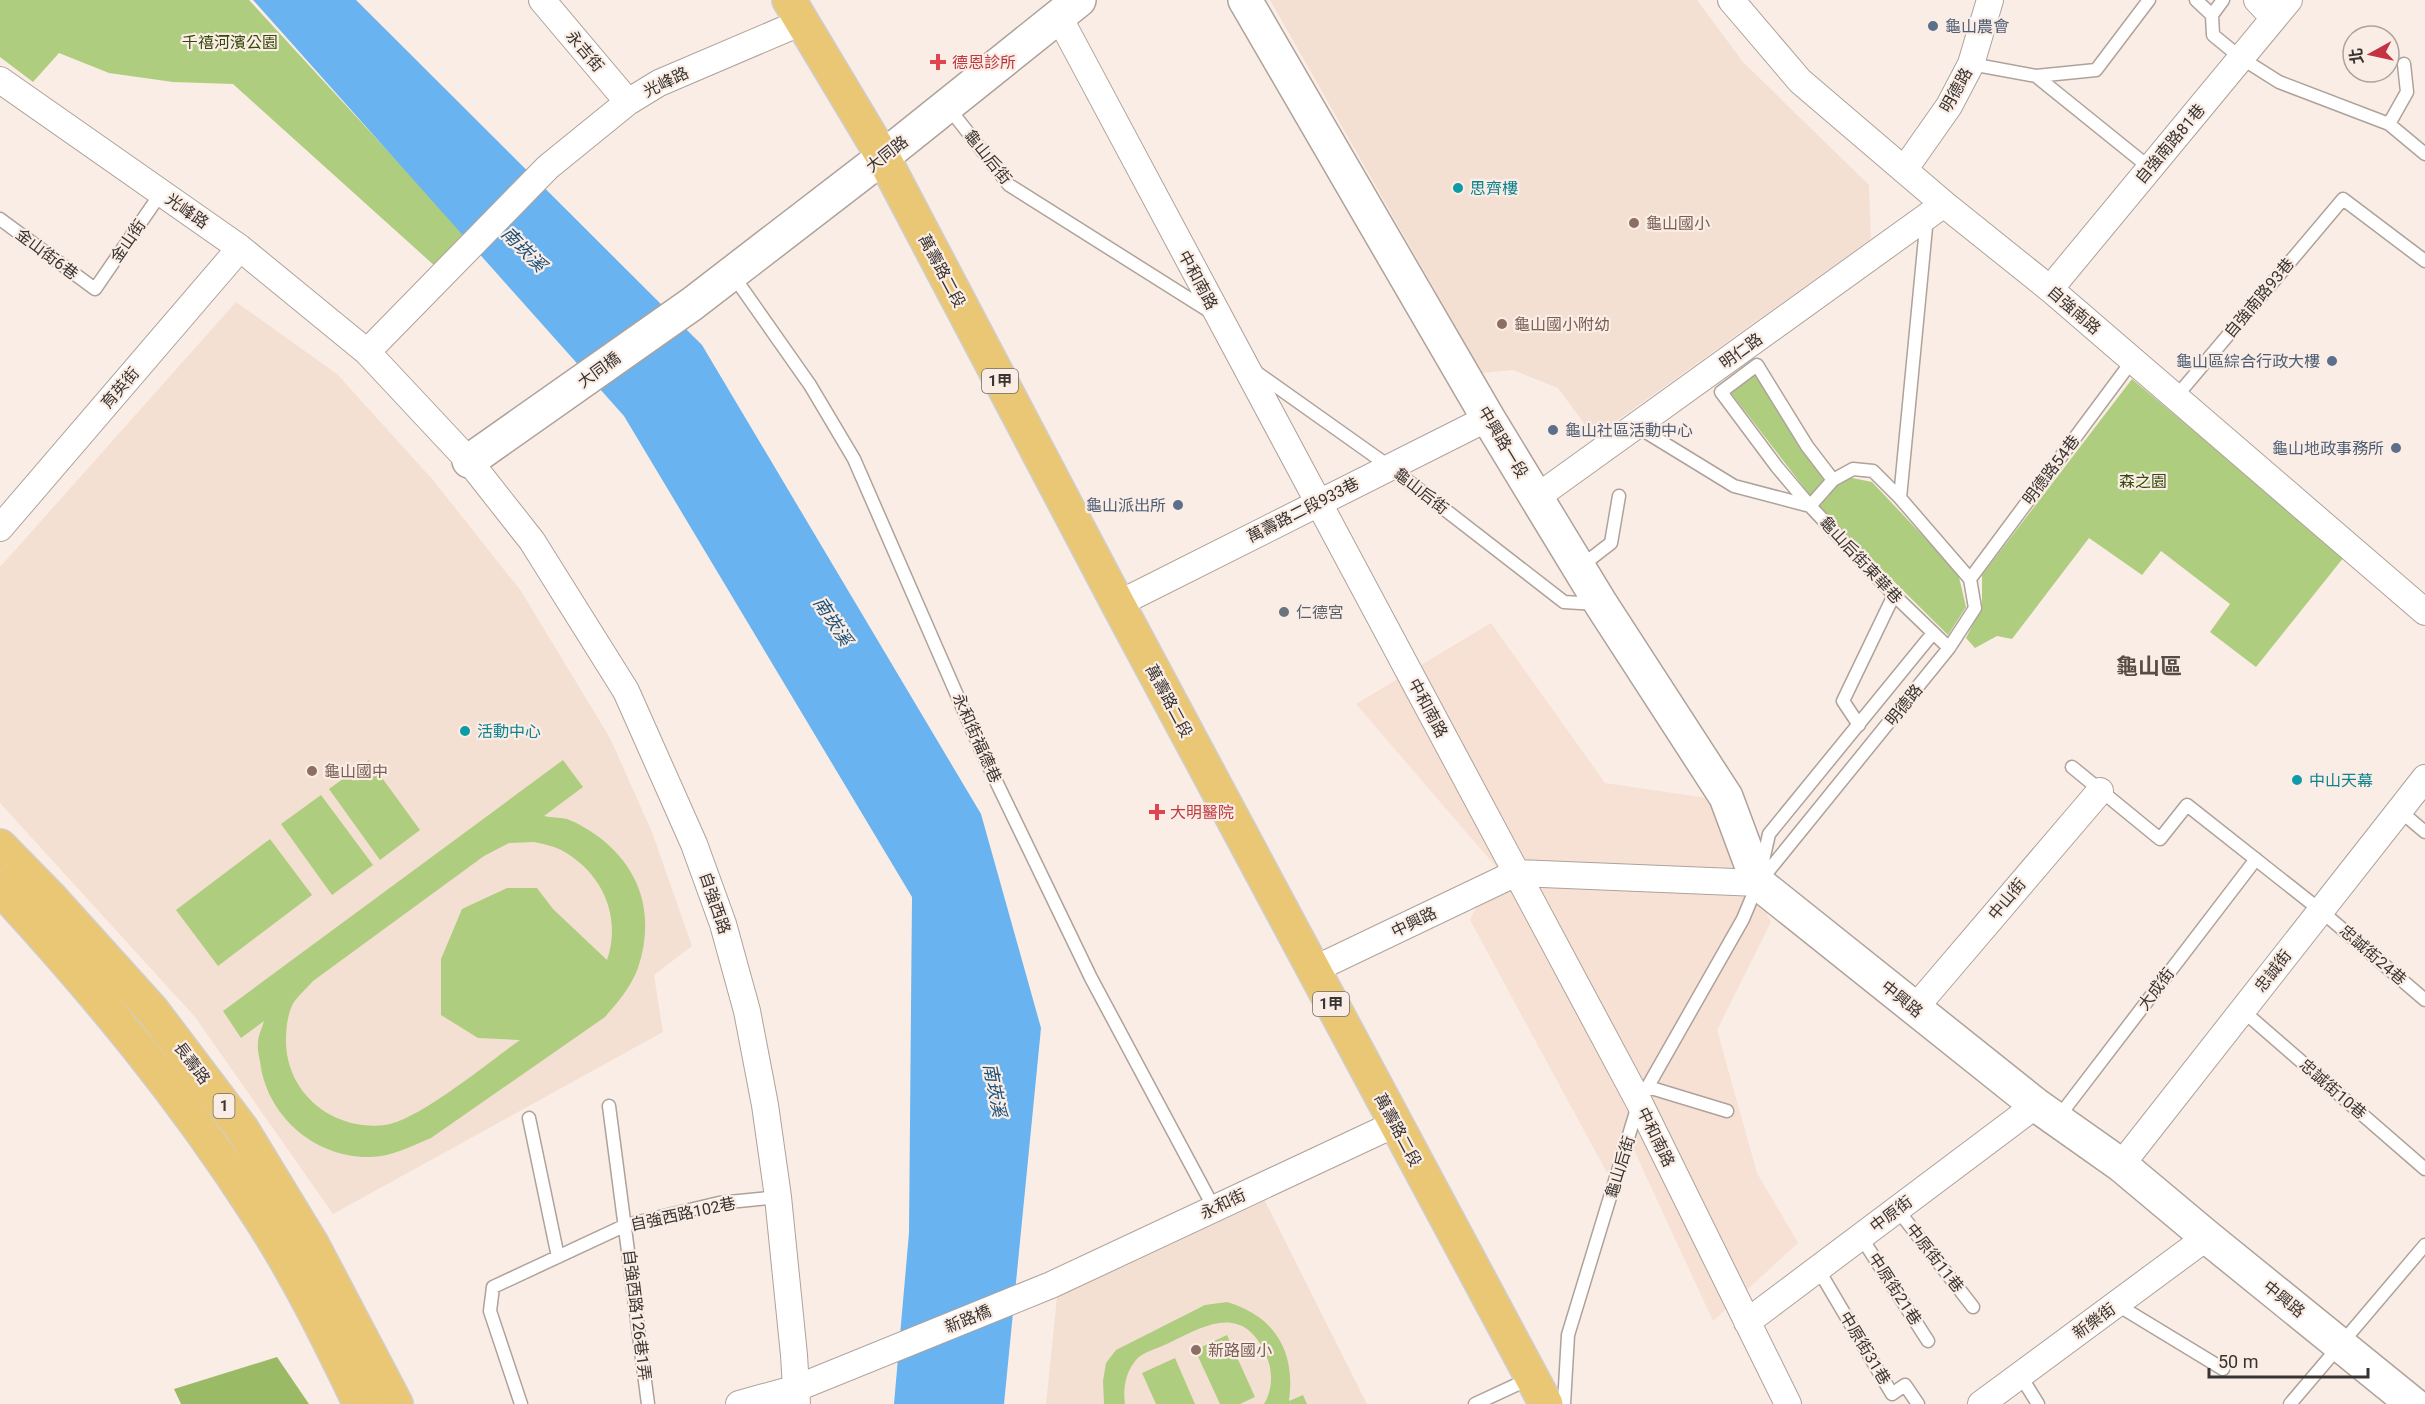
<svg xmlns="http://www.w3.org/2000/svg" width="2425" height="1404" font-family="Roboto,'Noto Sans TC',sans-serif">
<style>
.commercial{fill:#f7e1d4}
.built{fill:#f4e0d3}
.green{fill:#afcd7f;fill-rule:evenodd}
.forest{fill:#9bba66}
.water{fill:#69b3f0}
.lines{fill:none;stroke-linecap:round;stroke-linejoin:round}
.lane-casing{stroke:#aea29a;stroke-width:15}
.street-casing{stroke:#aea29a;stroke-width:28}
.secondary-casing{stroke:#aea29a;stroke-width:36}
.primary-casing{stroke:#cfcece;stroke-width:36}
.lane{stroke:#fff;stroke-width:12}
.street{stroke:#fff;stroke-width:26}
.secondary{stroke:#fff;stroke-width:33}
.primary{stroke:#eac775;stroke-width:33}
.service-dot{fill:#5c6f8a;stroke:#faede5;stroke-width:2}
.health-dot{fill:#e0444e;stroke:#faede5;stroke-width:2}
.culture-dot{fill:#0f9aa8;stroke:#faede5;stroke-width:2}
.education-dot{fill:#8d6e63;stroke:#faede5;stroke-width:2}
.worship-dot{fill:#6b7280;stroke:#faede5;stroke-width:2}
.labels{text-anchor:middle;dominant-baseline:central;stroke-width:4.5;stroke-linejoin:round;paint-order:stroke}
.shield{fill:#faede5;stroke:#736c67;stroke-width:1.5}
.shield-label{font-size:15px;font-weight:bold;fill:#393431}
.service-label{font-size:16px;fill:#4e5e75;stroke:#faede5;text-anchor:end}
.park-label{font-size:16px;fill:#36490a;stroke:#faede5}
.street-label{font-size:16px;fill:#393431;stroke:#faede5}
.health-label{font-size:16px;fill:#be3a42;stroke:#faede5;text-anchor:start}
.culture-label{font-size:16px;fill:#0d838f;stroke:#faede5;text-anchor:start}
.education-label{font-size:16px;fill:#785e54;stroke:#faede5;text-anchor:start}
.worship-label{font-size:16px;fill:#5b616d;stroke:#faede5;text-anchor:start}
.water-label{font-size:18px;font-style:italic;fill:#1a4f78;stroke:#faede5}
.district-label{font-size:22px;font-weight:bold;fill:#584d46;stroke:#faede5}
</style>
<rect width="100%" height="100%" fill="#faede5"/>
<path class="commercial" d="M1491 623 1605 783 1707 798 1771 922 1717 1030 1757 1173 1798 1243 1713 1321 1633 1148 1607 1173 1470 920 1496 867 1356 704Z"/>
<path class="built" d="M1270 0H1697L1743 62 1869 185 1871 239 1594 437 1558 388 1513 370 1482 373Z
M236 302 337 374 433 480 521 591 610 738 652 832 692 946 654 975 663 1032 333 1214 195 1017 0 803V567Z
M1263 1197 1367 1404H1046L1057 1297Z"/>
<path class="green" d="M0 0H249L465 235 436 267 233 84 173 82 109 73 59 53 33 82 0 57Z
M1752 369 1809 454 1828 473 1872 482 1958 573 1966 607 1948 635 1819 507 1724 384Z
M2132 379 2344 557 2256 667 2210 632 2230 604 2161 551 2142 575 2089 538 2012 639 1997 636 1975 648 1966 638 1982 606V575Z
M369 760 420 830 380 860 329 789Z
M563 760 583 787 544 816C551 818 559 817 567 819 578 823 589 830 599 837 642 870 655 916 638 968 631 987 618 1002 605 1017L431 1138C412 1146 391 1157 370 1157 314 1158 266 1115 260 1061 259 1056 257 1049 258 1043 258 1036 262 1028 264 1021L241 1038 223 1011ZM534 842C543 844 553 846 561 850 602 872 622 916 607 960L553 909 537 888H507L462 909 441 959V1015L478 1038 520 1040C490 1061 418 1121 385 1125 333 1131 287 1094 286 1042 286 1029 287 1014 294 1002 299 995 307 988 313 981L484 856 509 843Z
M321 795 373 865 332 895 281 824Z
M270 839 312 895 218 966 176 910Z
M1227 1302C1275 1316 1296 1352 1289 1401L1303 1395 1307 1404H1264C1273 1389 1273 1370 1266 1355 1243 1303 1206 1325 1169 1343 1159 1348 1142 1352 1136 1360 1125 1373 1123 1389 1125 1404H1104L1103 1381 1106 1363 1116 1350 1205 1305Z
M1227 1335 1255 1397 1240 1404H1220L1195 1350Z
M1175 1358 1195 1404H1156L1142 1373Z"/>
<path class="forest" d="M277 1357 309 1404H181L174 1389Z"/>
<path class="water" d="M253 0H356L702 345 981 814 1041 1028 1004 1404H894L909 1233 912 897 624 416Z"/>
<g class="lines">
<g class="lane-casing">
<path id="lane" d="M2196 0 2212 15 2213 35 2241 58 2279 82 2389 124 2425 154
M2212 15 2223 0
M1971 64 2036 76 2096 70 2149 0
M2036 76 2150 168
M948 107 1009 185 1212 313
M2389 124 2407 92 2404 64
M0 219 95 289 161 193
M732 274 810 385 854 459 981 750 1091 978 1214 1208
M1256 372 1390 467 1564 602 1597 604
M2175 398 2343 199 2425 261
M1636 426 1734 486 1810 506 1894 595 1949 648
M1833 480 1807 446 1757 365 1721 392 1777 467 1810 506 1833 480 1853 469 1873 471 1900 498
M1580 567 1611 543 1619 496
M1970 579 2132 361
M1859 725 1843 701 1894 595
M2072 767 2160 839 2187 805 2320 910 2425 1000
M2399 810 2425 832
M1761 880 1949 648 1975 608 1970 579 1900 498 1927 217
M2242 1010 2425 1169
M1648 1087 1727 1111
M609 1106 648 1404
M529 1118 558 1257
M2057 1119 2256 859
M1897 1209 1973 1307
M1861 1237 1928 1341
M1818 1269 1892 1394 1905 1385 1918 1404
M2116 1304 2223 1369
M2020 1375 2038 1404
M521 1404 490 1311 493 1287 626 1225 719 1203 778 1197
M1475 1404 1531 1378
M1564 1404 1568 1335 1639 1102 1743 919 1758 883 1769 834 1933 633
M2290 1404 2425 1245"/>
</g>
<g class="street-casing">
<path id="street" d="M542 0 628 102
M1731 0 1800 81 1944 204 2050 289 2425 612
M2257 0 2274 18
M1059 17 1639 1102 1788 1404
M0 80 240 248 367 352 469 461 532 541 626 691 694 844 723 924 747 1011 765 1105 778 1197 794 1355 797 1404
M1904 170 1949 106 1971 64 1990 0
M2050 289 2289 0
M367 352 548 167 628 102 659 83 802 22
M1537 497 1944 204
M0 528 240 248
M1118 604 1488 418
M1313 970 1516 873 1758 883
M1915 1008 2100 791
M2121 1165 2425 778
M1747 1322 2036 1105
M739 1404 797 1388 1051 1285 1395 1124
M1981 1404 2207 1237"/>
</g>
<g class="secondary-casing">
<path id="secondary" d="M1245 0 1488 418 1601 604 1726 797 1758 883 2036 1105 2121 1165 2207 1237 2413 1404
M469 461 692 304 883 157 1079 0"/>
</g>
<g class="primary-casing">
<path id="primary" d="M789 0 883 157 1118 604 1546 1404
M0 846 50 897 152 1010 242 1129 312 1244 396 1404
M0 888C96 992 183 1097 259 1216 298 1276 329 1340 360 1404"/>
</g>
<use href="#lane" class="lane"/>
<use href="#street" class="street"/>
<use href="#secondary" class="secondary"/>
<use href="#primary" class="primary"/>
</g>
<g class="service-dot">
<circle cx="1933" cy="26" r="6"/>
<circle cx="2332" cy="361" r="6"/>
<circle cx="1553" cy="430" r="6"/>
<circle cx="2396" cy="448" r="6"/>
<circle cx="1178" cy="505" r="6"/>
</g>
<g class="health-dot">
<path d="M935 53h6v6h6v6h-6v6h-6v-6h-6v-6h6z"/>
<path d="M1154 803h6v6h6v6h-6v6h-6v-6h-6v-6h6z"/>
</g>
<g class="culture-dot">
<circle cx="1458" cy="188" r="6"/>
<circle cx="465" cy="731" r="6"/>
<circle cx="2297" cy="780" r="6"/>
</g>
<g class="education-dot">
<circle cx="1634" cy="223" r="6"/>
<circle cx="1502" cy="324" r="6"/>
<circle cx="312" cy="771" r="6"/>
<circle cx="1196" cy="1350" r="6"/>
</g>
<circle class="worship-dot" cx="1284" cy="612" r="6"/>
<g class="labels">
<g class="shield">
<rect x="982" y="369" width="36" height="24" rx="4.5"/>
<rect x="1313" y="992" width="36" height="24" rx="4.5"/>
<rect x="213.5" y="1094" width="21" height="24" rx="4.5"/>
</g>
<g class="shield-label">
<text x="1000" y="381">1甲</text>
<text x="1331" y="1004">1甲</text>
<text x="224" y="1106">1</text>
</g>
<g class="service-label">
<text x="1945" y="26" text-anchor="start">龜山農會</text>
<text x="2320" y="361">龜山區綜合行政大樓</text>
<text x="1565" y="430" text-anchor="start">龜山社區活動中心</text>
<text x="2384" y="448">龜山地政事務所</text>
<text x="1166" y="505">龜山派出所</text>
</g>
<g class="park-label">
<text x="230" y="42">千禧河濱公園</text>
<text x="2143" y="481">森之園</text>
</g>
<g class="street-label">
<text transform="translate(585 51) rotate(50)">永吉街</text>
<text transform="translate(666 82) rotate(-26)">光峰路</text>
<text transform="translate(1956 90) rotate(-61)">明德路</text>
<text transform="translate(2170 144) rotate(-50)">自強南路81巷</text>
<text transform="translate(887 154) rotate(-38)">大同路</text>
<text transform="translate(988 157) rotate(51)">龜山后街</text>
<text transform="translate(187 211) rotate(35)">光峰路</text>
<text transform="translate(128 241) rotate(-55)">金山街</text>
<text transform="translate(47 254) rotate(37)">金山街6巷</text>
<text transform="translate(942 271) rotate(62)">萬壽路二段</text>
<text transform="translate(1198 280) rotate(62)">中和南路</text>
<text transform="translate(2259 298) rotate(-50)">自強南路93巷</text>
<text transform="translate(2074 310) rotate(41)">自強南路</text>
<text transform="translate(1741 351) rotate(-36)">明仁路</text>
<text transform="translate(599 370) rotate(-36)">大同橋</text>
<text transform="translate(120 388) rotate(-49)">育英街</text>
<text transform="translate(1503 442) rotate(59)">中興路一段</text>
<text transform="translate(2051 470) rotate(-53)">明德路54巷</text>
<text transform="translate(1421 491) rotate(38)">龜山后街</text>
<text transform="translate(1303 510) rotate(-27)">萬壽路二段933巷</text>
<text transform="translate(1861 560) rotate(47)">龜山后街東華巷</text>
<text transform="translate(1169 701) rotate(62)">萬壽路二段</text>
<text transform="translate(1904 705) rotate(-51)">明德路</text>
<text transform="translate(1428 708) rotate(62)">中和南路</text>
<text transform="translate(977 738) rotate(66)">永和街福德巷</text>
<text transform="translate(2007 899) rotate(-50)">中山街</text>
<text transform="translate(715 903) rotate(71)">自強西路</text>
<text transform="translate(1414 922) rotate(-26)">中興路</text>
<text transform="translate(2373 955) rotate(41)">忠誠街24巷</text>
<text transform="translate(2273 971) rotate(-52)">忠誠街</text>
<text transform="translate(2156 989) rotate(-53)">大成街</text>
<text transform="translate(1902 999) rotate(39)">中興路</text>
<text transform="translate(192 1063) rotate(53)">長壽路</text>
<text transform="translate(2333 1089) rotate(41)">忠誠街10巷</text>
<text transform="translate(1398 1130) rotate(62)">萬壽路二段</text>
<text transform="translate(1656 1137) rotate(64)">中和南路</text>
<text transform="translate(1620 1167) rotate(-73)">龜山后街</text>
<text transform="translate(1223 1204) rotate(-25)">永和街</text>
<text transform="translate(683 1214) rotate(-12)">自強西路102巷</text>
<text transform="translate(1891 1214) rotate(-37)">中原街</text>
<text transform="translate(1935 1258) rotate(52)">中原街11巷</text>
<text transform="translate(1895 1289) rotate(57)">中原街21巷</text>
<text transform="translate(2284 1299) rotate(39)">中興路</text>
<text transform="translate(637 1315) rotate(83)">自強西路126巷1弄</text>
<text transform="translate(968 1319) rotate(-22)">新路橋</text>
<text transform="translate(2094 1321) rotate(-36)">新樂街</text>
<text transform="translate(1865 1348) rotate(59)">中原街31巷</text>
</g>
<g class="health-label">
<text x="952" y="62">德恩診所</text>
<text x="1170" y="812">大明醫院</text>
</g>
<g class="culture-label">
<text x="1470" y="188">思齊樓</text>
<text x="477" y="731">活動中心</text>
<text x="2309" y="780">中山天幕</text>
</g>
<g class="education-label">
<text x="1646" y="223">龜山國小</text>
<text x="1514" y="324">龜山國小附幼</text>
<text x="324" y="771">龜山國中</text>
<text x="1208" y="1350">新路國小</text>
</g>
<g class="worship-label">
<text x="1296" y="612">仁德宮</text>
</g>
<g class="water-label">
<text transform="translate(524 249) rotate(45)">南崁溪</text>
<text transform="translate(833 621) rotate(57)">南崁溪</text>
<text transform="translate(995 1090) rotate(79)">南崁溪</text>
</g>
<g class="district-label">
<text x="2149" y="666">龜山區</text>
</g>
</g>
<g transform="translate(2371 54) rotate(262)"><circle r="28" fill="#faede5" stroke="#ada39d" stroke-width="1.5"/>
<path d="M0-4.5L10 22L0 15L-10 22Z" fill="#c33341"/>
<text y="-9" font-size="16" font-weight="bold" text-anchor="middle" fill="#393431">北</text>
</g>
<path d="M2209 1368v9h159v-9" fill="none" stroke="#393431" stroke-width="3"/>
<text x="2218" y="1368" font-size="18" fill="#393431" stroke="#faede5" stroke-width="4.5" paint-order="stroke">50 m</text>
</svg>
